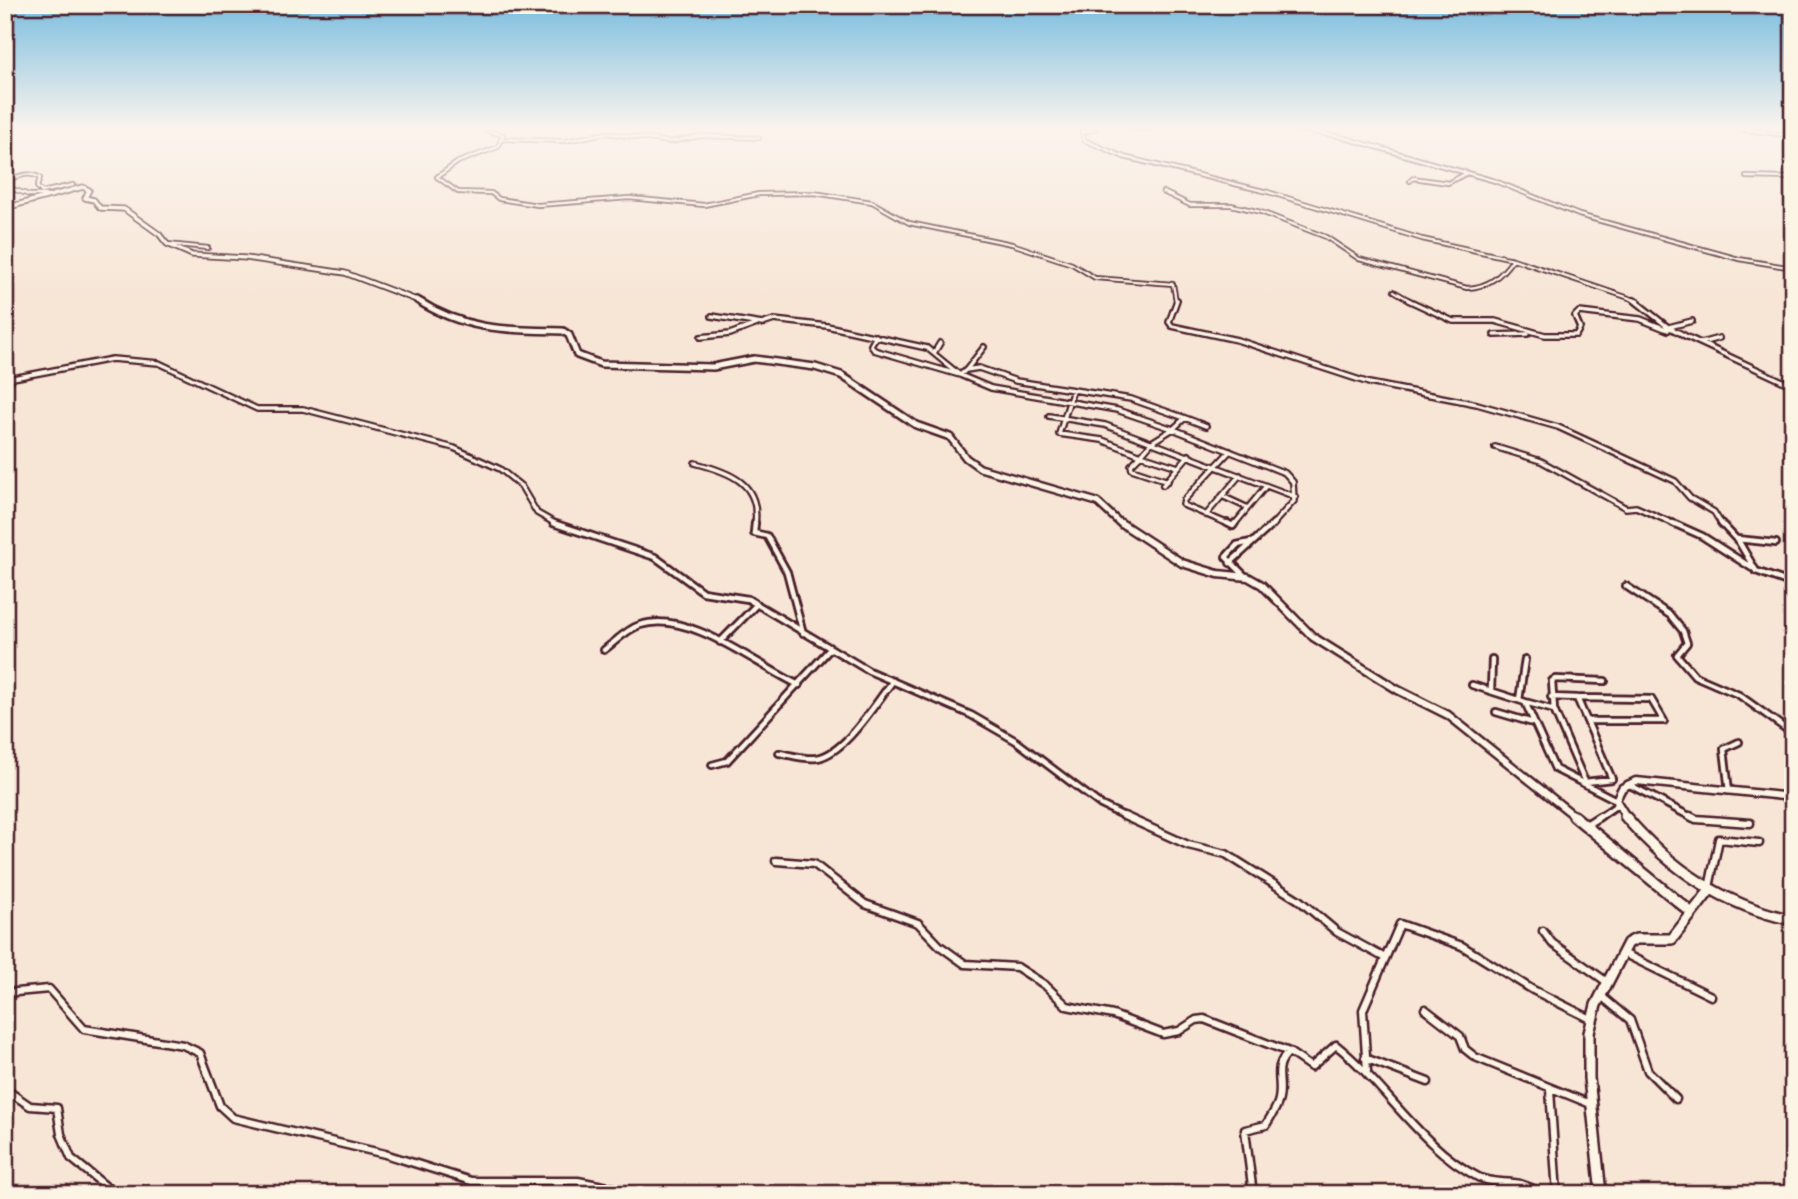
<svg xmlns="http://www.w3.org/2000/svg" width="1798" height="1199" font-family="Itim,sans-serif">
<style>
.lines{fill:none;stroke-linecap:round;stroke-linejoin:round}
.street-far3-casing{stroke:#4a1f2b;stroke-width:6}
.street-far2-casing{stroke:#4a1f2b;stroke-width:8}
.street-far1-casing{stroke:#4a1f2b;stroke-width:10}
.street-casing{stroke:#4a1f2b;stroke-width:11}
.secondary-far3-casing{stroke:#4a1f2b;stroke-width:7}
.secondary-far2-casing{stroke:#4a1f2b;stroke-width:10}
.secondary-far1-casing{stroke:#4a1f2b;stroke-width:11}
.secondary-casing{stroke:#4a1f2b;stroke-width:14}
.street-far3{stroke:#fcf5e5;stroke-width:2.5}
.street-far2{stroke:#fcf5e5;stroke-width:3.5}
.street-far1{stroke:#fcf5e5;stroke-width:4.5}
.street{stroke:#fcf5e5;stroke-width:6}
.secondary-far3{stroke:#fcf5e5;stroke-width:3.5}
.secondary-far2{stroke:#fcf5e5;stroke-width:5}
.secondary-far1{stroke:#fcf5e5;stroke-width:6}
.secondary{stroke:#fcf5e5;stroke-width:9}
</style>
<rect width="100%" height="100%" fill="#f7e6d6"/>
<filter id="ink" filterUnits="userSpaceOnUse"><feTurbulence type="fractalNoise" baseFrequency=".0143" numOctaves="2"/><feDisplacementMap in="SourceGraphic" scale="14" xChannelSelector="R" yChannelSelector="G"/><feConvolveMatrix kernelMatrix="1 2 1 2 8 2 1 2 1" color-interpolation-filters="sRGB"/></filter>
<g filter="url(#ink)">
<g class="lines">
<g class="street-far3-casing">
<path id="street-far3" d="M482 129 503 135 498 147 458 162 437 177 458 192 491 193 499 199 538 205 629 198 704 205 759 194 814 193 872 202 909 223 1012 244 1072 264 1095 278 1173 284 1176 301
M1133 129H1150
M1292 129 1338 136 1495 181 1579 215 1739 259 1793 268
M1739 129 1793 136
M1082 130 1084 140 1124 157 1268 192 1422 239 1513 259 1638 301
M1082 133 1095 129
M503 139 565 141 606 133 670 142 701 136 759 138
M1746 177 1793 178
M13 178C23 175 31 172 40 178L37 187 42 192 73 185
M1410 181 1413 178 1448 183 1467 173
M13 189 29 195H45
M1163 192 1190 205H1231L1261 212 1326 237 1359 259 1467 288C1489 287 1501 276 1513 259
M167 244 208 248
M1394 291 1411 301"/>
</g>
<g class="street-far2-casing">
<path id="street-far2" d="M1177 300 1169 322 1172 326 1237 340 1369 383 1477 404 1558 427 1675 481 1690 498 1714 512 1722 525
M1408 300 1453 321H1495L1545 335H1576L1580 328 1575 316 1579 312 1640 319 1668 330
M1634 300 1668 327 1684 335
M712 316 762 324 774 320 827 326 927 348 960 375 991 388 1117 410 1173 429 1152 442 1141 455 1178 467
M1669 327 1692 321
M1494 335 1528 334
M1683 335 1793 386
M876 336 871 345 874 350 960 375 966 370 979 368 1016 381 1131 399 1185 418 1173 429 1285 473 1293 482 1294 501 1272 525
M701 337 730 334 757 324
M1701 343 1719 338
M934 353 940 343
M967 369 984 347
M5 387 13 378 112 359 159 363 257 409H303L454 448 500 469 521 486 537 513 558 525
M1073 390 1059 434 1102 440 1141 455 1131 465 1132 469 1168 481
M1049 416 1105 425 1296 497
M1185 418 1206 426
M1495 447 1541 461 1626 508 1636 507 1677 525
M1230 451 1184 500 1183 505 1231 525
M695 463C730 472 761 483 755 525
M1163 485 1189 455
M1222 496 1248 508
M1206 515 1240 475
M1234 525 1266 486"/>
</g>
<g class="street-far1-casing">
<path id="street-far1" d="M553 523 655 557 703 592 748 599 869 671 971 715 1016 741 1101 805 1128 818
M755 523 754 533 767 536 787 572 803 633
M1227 523 1233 526 1235 523
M1673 523 1702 536 1752 568
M1721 523 1739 542 1756 571 1793 584
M1737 539 1776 543
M1230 563 1274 523
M1244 575 1226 557 1237 545 1251 542
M1626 586 1670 615 1683 631 1687 643 1677 655 1695 676 1739 695 1793 734
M720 642 757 604
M604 650C615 642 627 629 640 625 689 609 756 665 799 685
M1472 685 1525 702 1555 769 1616 800
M1491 691 1492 659
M1551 697 1577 698
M1519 700 1525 659
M1525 702 1554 710 1585 782 1612 779 1577 698 1651 699 1664 721
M1554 710 1552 681 1555 679 1605 681
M1496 712 1533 723
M1587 721H1664
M779 753C791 755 805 760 817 758 845 754 876 702 893 681
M712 765 727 761 830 649
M1628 784 1693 818
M1729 791 1724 749 1739 742
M1598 818 1617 805"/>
</g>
<g class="street-casing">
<path id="street" d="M1124 816 1188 845 1226 854 1299 900 1337 932 1385 958
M1690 816 1696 819 1750 823
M1586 825 1600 816
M776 861 814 864 865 904 918 923 940 946 965 964 1017 967 1045 985 1067 1006 1113 1015 1163 1034 1179 1031 1196 1020 1204 1019 1289 1052 1311 1067 1336 1045C1385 1084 1420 1147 1478 1177 1491 1184 1505 1181 1520 1184 1528 1186 1537 1191 1545 1194
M1709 888 1719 839 1759 843
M1543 931 1552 943 1607 982
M1625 954 1711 996
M5 993 49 989 84 1029 183 1045 200 1053 220 1106 233 1118 385 1154 471 1181H578L643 1194
M1600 995 1630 1020 1648 1071 1676 1099
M1425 1009 1460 1036 1465 1049 1475 1057 1593 1105
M1365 1058 1428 1082
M1367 1071 1363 1010 1400 924 1462 946 1533 990 1591 1019
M1550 1090 1557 1194
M8 1091 30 1106 57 1108 61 1134 71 1158 115 1194
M1253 1194 1245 1130 1266 1125C1270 1117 1277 1109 1279 1099 1283 1080 1272 1067 1289 1052"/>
</g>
<g class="secondary-far3-casing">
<path id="secondary-far3" d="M5 208 83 187 89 190 85 198 94 200 100 208 124 209 159 234 167 244 192 255 246 258 345 273 419 301"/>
</g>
<g class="secondary-far2-casing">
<path id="secondary-far2" d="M417 300C465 331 507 330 563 331L569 335 577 355 601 364 713 367 754 359 815 367 841 375 916 425 950 437 966 458 980 468 1097 502 1122 525"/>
</g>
<g class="secondary-far1-casing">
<path id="secondary-far1" d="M1121 523 1182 563 1218 574 1248 577 1262 585 1313 637 1398 690 1448 715 1577 818
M1627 818 1616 800 1622 788 1636 781 1793 797"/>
</g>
<g class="secondary-casing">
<path id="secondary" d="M1574 816 1692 913
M1625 816C1670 869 1725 906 1793 920
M1601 1194 1589 1078V1033L1596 1005 1628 943 1636 939H1672L1710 890"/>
</g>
<use href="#street-far3" class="street-far3"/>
<use href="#street-far2" class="street-far2"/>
<use href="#street-far1" class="street-far1"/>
<use href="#street" class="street"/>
<use href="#secondary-far3" class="secondary-far3"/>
<use href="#secondary-far2" class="secondary-far2"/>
<use href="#secondary-far1" class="secondary-far1"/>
<use href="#secondary" class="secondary"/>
</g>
</g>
<linearGradient id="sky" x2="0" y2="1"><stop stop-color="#7bbddf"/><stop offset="0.43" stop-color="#fbf4ed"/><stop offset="1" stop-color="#fbf4ed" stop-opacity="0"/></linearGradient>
<rect width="1798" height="297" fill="url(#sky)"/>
<rect width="1798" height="1199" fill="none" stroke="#fcf5e5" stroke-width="28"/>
<rect x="14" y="14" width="1770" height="1171" fill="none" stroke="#4a1f2b" stroke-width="2.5" filter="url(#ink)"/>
</svg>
